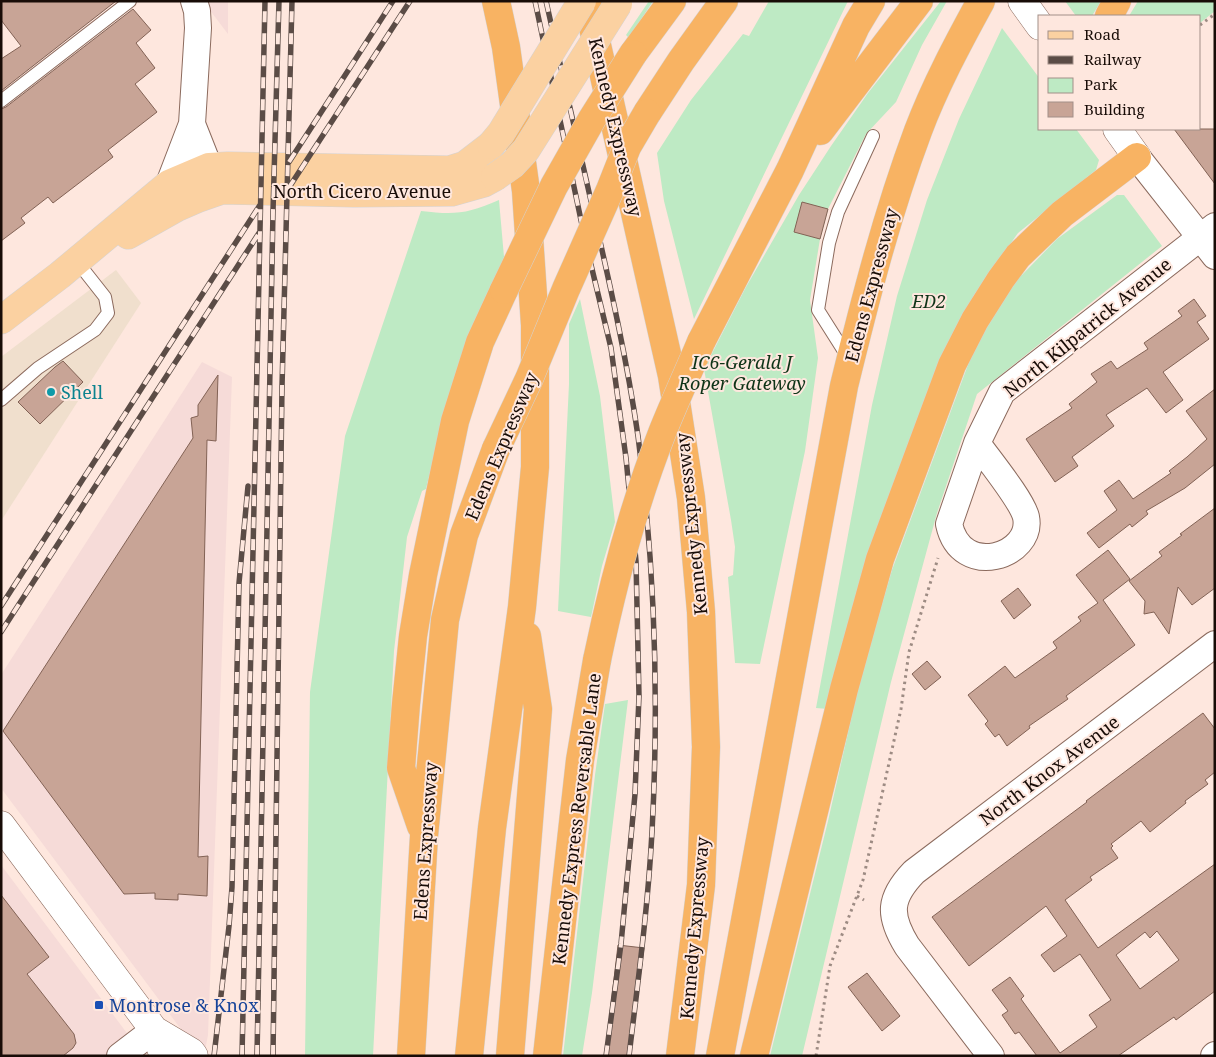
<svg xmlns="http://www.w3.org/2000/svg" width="1216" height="1057" font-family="'Noto Serif',serif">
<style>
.commercial{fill:#f0dfcd}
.industrial{fill:#f6dbd8}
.green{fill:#beeac4}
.building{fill:#c8a496;stroke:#826255;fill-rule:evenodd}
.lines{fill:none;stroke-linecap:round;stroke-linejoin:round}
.lane-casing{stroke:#8b6a5d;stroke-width:14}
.street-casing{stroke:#8b6a5d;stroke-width:28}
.secondary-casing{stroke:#8b6a5d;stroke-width:29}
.primary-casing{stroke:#d5d3d2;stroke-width:29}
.highway-casing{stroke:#d5d3d2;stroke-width:29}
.path{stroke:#9d8b83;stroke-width:3;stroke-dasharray:2.5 4;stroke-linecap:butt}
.lane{stroke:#fff;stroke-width:12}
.street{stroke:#fff;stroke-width:26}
.secondary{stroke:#fff;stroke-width:28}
.primary{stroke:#fbd1a1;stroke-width:28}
.highway{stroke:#f8b363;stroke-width:28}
.rail-casing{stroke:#5b4c46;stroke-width:5.5}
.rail{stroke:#fee7de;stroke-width:4;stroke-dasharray:11;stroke-linecap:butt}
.primary-bridge-casing{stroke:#d5d3d2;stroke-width:29;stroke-linecap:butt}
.highway-bridge-casing{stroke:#d5d3d2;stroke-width:29;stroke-linecap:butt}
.primary-bridge{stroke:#fbd1a1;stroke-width:28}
.highway-bridge{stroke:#f8b363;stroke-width:28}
.culture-dot{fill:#0f9aa8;stroke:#fee7de;stroke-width:2}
.transit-dot{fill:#1a4fb4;stroke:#fee7de;stroke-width:2}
.labels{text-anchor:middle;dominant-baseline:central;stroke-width:4;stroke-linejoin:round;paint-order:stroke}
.street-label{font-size:18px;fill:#180c07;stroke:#fee7de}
.park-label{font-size:18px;font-style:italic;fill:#0e3317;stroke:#fee7de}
.culture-label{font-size:18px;fill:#0d838f;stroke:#fee7de;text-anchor:start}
.transit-label{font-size:18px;fill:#164399;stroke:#fee7de;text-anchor:start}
</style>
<rect width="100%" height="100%" fill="#fee7de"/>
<path class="commercial" d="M116 270 141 303 1 521V357Z"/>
<path class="industrial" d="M203 1H228V34Z
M202 362 232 377 208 1035 204 1056H201L1 788V675Z
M1 865 144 1056H1Z"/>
<path class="green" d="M649 1H653L629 38 626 35Z
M769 1H848L694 319 664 201 657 153 691 100 743 34 749 36Z
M941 1H947L922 45 896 102 866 134 828 209 820 239 810 300 818 358 805 451 760 664 735 663 728 577 733 575 735 547 731 520 704 369 746 287 799 195 831 146 868 93Z
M1065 1H1101L1092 16H1076Z
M1138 1H1215V11L1200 23V16H1129Z
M1002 28 1040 79V129H1076L1099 160 1096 170 1018 233 974 295 936 375 828 709 816 708 872 405 897 296 927 200 959 119Z
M1117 195H1124L1162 246 977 394 937 513 891 682 802 1056H770L828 821 860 680 892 570 972 354 1002 300 1018 275H1022L1057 239Z
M499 200 504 257 462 357 444 413 426 489 422 491 407 537 394 651 373 1056H305L310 692 345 436 421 211C455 215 467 214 499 200Z
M580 299 600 396 615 522 602 566 591 617 558 611 569 384V324Z
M628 700 592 993 582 1056H563L595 775 605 704Z"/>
<path class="building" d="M1 1H116L1 91V59L21 46 1 20Z
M133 9 151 30 136 43 155 68 135 84 157 112 108 150 113 157 53 203 48 197 21 218 25 223 1 241V109L6 107Z
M1174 129H1215V184Z
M802 202 828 209 820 239 794 232Z
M1194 299 1206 316 1197 322 1209 339 1163 372 1183 400 1166 413 1147 388 1106 415 1114 426 1072 457 1078 466 1055 482 1026 439 1072 408 1069 404 1097 382 1091 374 1111 361 1117 369 1148 349 1144 343 1182 316 1178 311Z
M63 361 83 382 40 424 18 402 55 367Z
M218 375 216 441 207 440 198 857 208 856 207 896 178 894V900L155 899V893L124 894 3 731 193 438 191 418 198 416V405Z
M1215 389V464L1185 488 1146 511 1148 514 1132 527 1130 524 1099 548 1087 533 1117 510 1104 491 1119 480 1133 499 1171 473 1169 471 1187 457 1207 439 1186 411Z
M1215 508V588L1192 605 1178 587 1169 634 1154 612 1144 614 1145 601 1129 581 1162 556 1159 552 1182 535 1180 534Z
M1108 550 1130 579 1103 600 1135 645 1066 696 1068 699 1029 726 1030 728 1007 746 999 734 995 737 985 724 988 721 968 695 1005 666 1015 678 1057 648 1053 642 1081 621 1078 617 1098 603 1076 575Z
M1018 588 1031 605 1014 619 1001 601Z
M927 661 941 677 925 690 912 674Z
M1203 713 1215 729V772L1205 780 1208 784 1185 801 1186 803 1150 832 1141 821 1111 844 1113 846 1111 848 1118 858 1090 877 1092 880 1065 900 1098 948 1215 864V991L1176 1020 1174 1017 1118 1056H1037L1019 1032 1015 1034 1002 1015 1008 1011 992 990 1010 977 1024 996 1021 999 1060 1053 1097 1027 1089 1015 1111 1000 1080 954 1054 972 1041 955 1067 936 1046 906 969 966 932 917 1087 802 1086 801ZM1157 931 1179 960 1140 989 1116 955 1145 932 1150 938Z
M1 895 49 957 27 974 74 1034 76 1043 73 1048 63 1056H1Z
M618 945 644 948 630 1056H605Z
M867 973 900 1016 882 1031 848 987Z"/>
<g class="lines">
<g class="lane-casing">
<path id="lane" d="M1 101 130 1
M849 359 818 310 829 243 838 212 873 136
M1 400 38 368 95 330 108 313 105 297 79 264"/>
</g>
<g class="street-casing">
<path id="street" d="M192 124 209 167
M1137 157 1215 256
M169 184 192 124 198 28 197 11 194 1
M977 443C988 459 1022 500 1026 517 1034 556 961 580 949 524L977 443 1002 392 1215 226
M120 1056 154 1030
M991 1056 907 946C888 915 889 898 914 872L1215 644
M1214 1056 1215 1055"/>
</g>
<g class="secondary-casing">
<path id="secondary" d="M1022 1 1040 26
M1117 129 1137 157
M1 825 154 1030 164 1056
M154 1030 191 1052 194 1056"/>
</g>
<g class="primary-casing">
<path id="primary" d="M128 235 176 208 199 198 222 190 354 193 452 192 484 183 495 177
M1 320 60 275 169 184 209 167 228 166 449 170 465 165 491 145"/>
</g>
<g class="highway-casing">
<path id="highway" d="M587 1 672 376 691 498 701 612 706 747 701 885 680 1056
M1109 16 1117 1
M633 54 672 1
M647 113 681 61 724 1
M820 131 919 1
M701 342 790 170 856 26 871 1
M421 826 401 768 406 704 413 636 423 575 455 421 480 342 504 290
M411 1056 424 836 445 620 464 535 496 449
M469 1056 492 828 522 607 535 467V325L526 191 506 47 496 1
M510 1056 538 709 527 636
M547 1056 580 760 597 660
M720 1056 844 386C865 300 887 214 918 131 935 86 958 43 981 1
M754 1056 844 689 880 559 952 365 975 320 1001 279 1018 256 1062 214 1137 157"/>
</g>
<path class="path" d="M1200 25 1215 14
M857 896 864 900
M816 1056 830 966 863 880 901 709 909 652 938 558"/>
<use href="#lane" class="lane"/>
<use href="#street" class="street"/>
<use href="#secondary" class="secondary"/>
<use href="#primary" class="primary"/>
<use href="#highway" class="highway"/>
<g class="rail-casing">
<path id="rail" d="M535 1 586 244 611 348 626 458 636 561 639 696 635 794 621 944 606 1056
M546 1C562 71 577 141 593 210 610 285 627 360 638 436 655 567 659 701 652 832 648 907 638 981 629 1056
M289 162 393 1
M288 189 410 1
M1 606 260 205
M1 632 259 233
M214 1056 229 926 232 887 239 583 248 486
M242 1056 265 1
M257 1056 273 211 279 1
M273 1056 282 387 292 1"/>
</g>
<use href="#rail" class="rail"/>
<g class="primary-bridge-casing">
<path id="primary-bridge" d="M491 145 501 133 582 1
M495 177 512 165 526 150 618 4"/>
</g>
<g class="highway-bridge-casing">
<path id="highway-bridge" d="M504 290 554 186 592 119 633 54
M496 449 529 379 566 289 610 190 627 147 647 113
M597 660C613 583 633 507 662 433 674 403 688 373 701 342"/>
</g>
<use href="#primary-bridge" class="primary-bridge"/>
<use href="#highway-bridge" class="highway-bridge"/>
</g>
<circle class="culture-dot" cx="51" cy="392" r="5"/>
<rect class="transit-dot" x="94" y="1000" width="10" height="10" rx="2.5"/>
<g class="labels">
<g class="street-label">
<text transform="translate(616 127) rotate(77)">Kennedy Expressway</text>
<text x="362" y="191">North Cicero Avenue</text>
<text transform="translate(871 285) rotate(-75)">Edens Expressway</text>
<text transform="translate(1087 327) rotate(-39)">North Kilpatrick Avenue</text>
<text transform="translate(501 446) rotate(-67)">Edens Expressway</text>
<text transform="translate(691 524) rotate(-96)">Kennedy Expressway</text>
<text transform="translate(1049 770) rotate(-37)">North Knox Avenue</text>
<text transform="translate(576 819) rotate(-83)">Kennedy Express Reversable Lane</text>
<text transform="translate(425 841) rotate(-86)">Edens Expressway</text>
<text transform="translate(694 928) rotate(-85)">Kennedy Expressway</text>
</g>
<g class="park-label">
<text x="929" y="301">ED2</text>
<text x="742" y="362">IC6-Gerald J<tspan x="742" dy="21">Roper Gateway</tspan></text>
</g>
<g class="culture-label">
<text x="61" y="392">Shell</text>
</g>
<g class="transit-label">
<text x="109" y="1005">Montrose &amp; Knox</text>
</g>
</g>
<rect width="1216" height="1057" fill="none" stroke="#180c07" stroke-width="5"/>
<rect x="1038" y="15" width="162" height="115" fill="#fee7de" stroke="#a28f88"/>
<rect x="1048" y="31" width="25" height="8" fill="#fbd1a1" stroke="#a28f88"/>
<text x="1084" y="40" font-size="15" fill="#180c07">Road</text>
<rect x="1048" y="56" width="25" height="8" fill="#5b4c46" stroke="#a28f88"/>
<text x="1084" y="65" font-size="15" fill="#180c07">Railway</text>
<rect x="1048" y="78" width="25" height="15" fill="#beeac4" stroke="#a28f88"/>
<text x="1084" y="90" font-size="15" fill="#180c07">Park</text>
<rect x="1048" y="102" width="25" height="15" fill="#c8a496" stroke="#a28f88"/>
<text x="1084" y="115" font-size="15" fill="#180c07">Building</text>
</svg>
